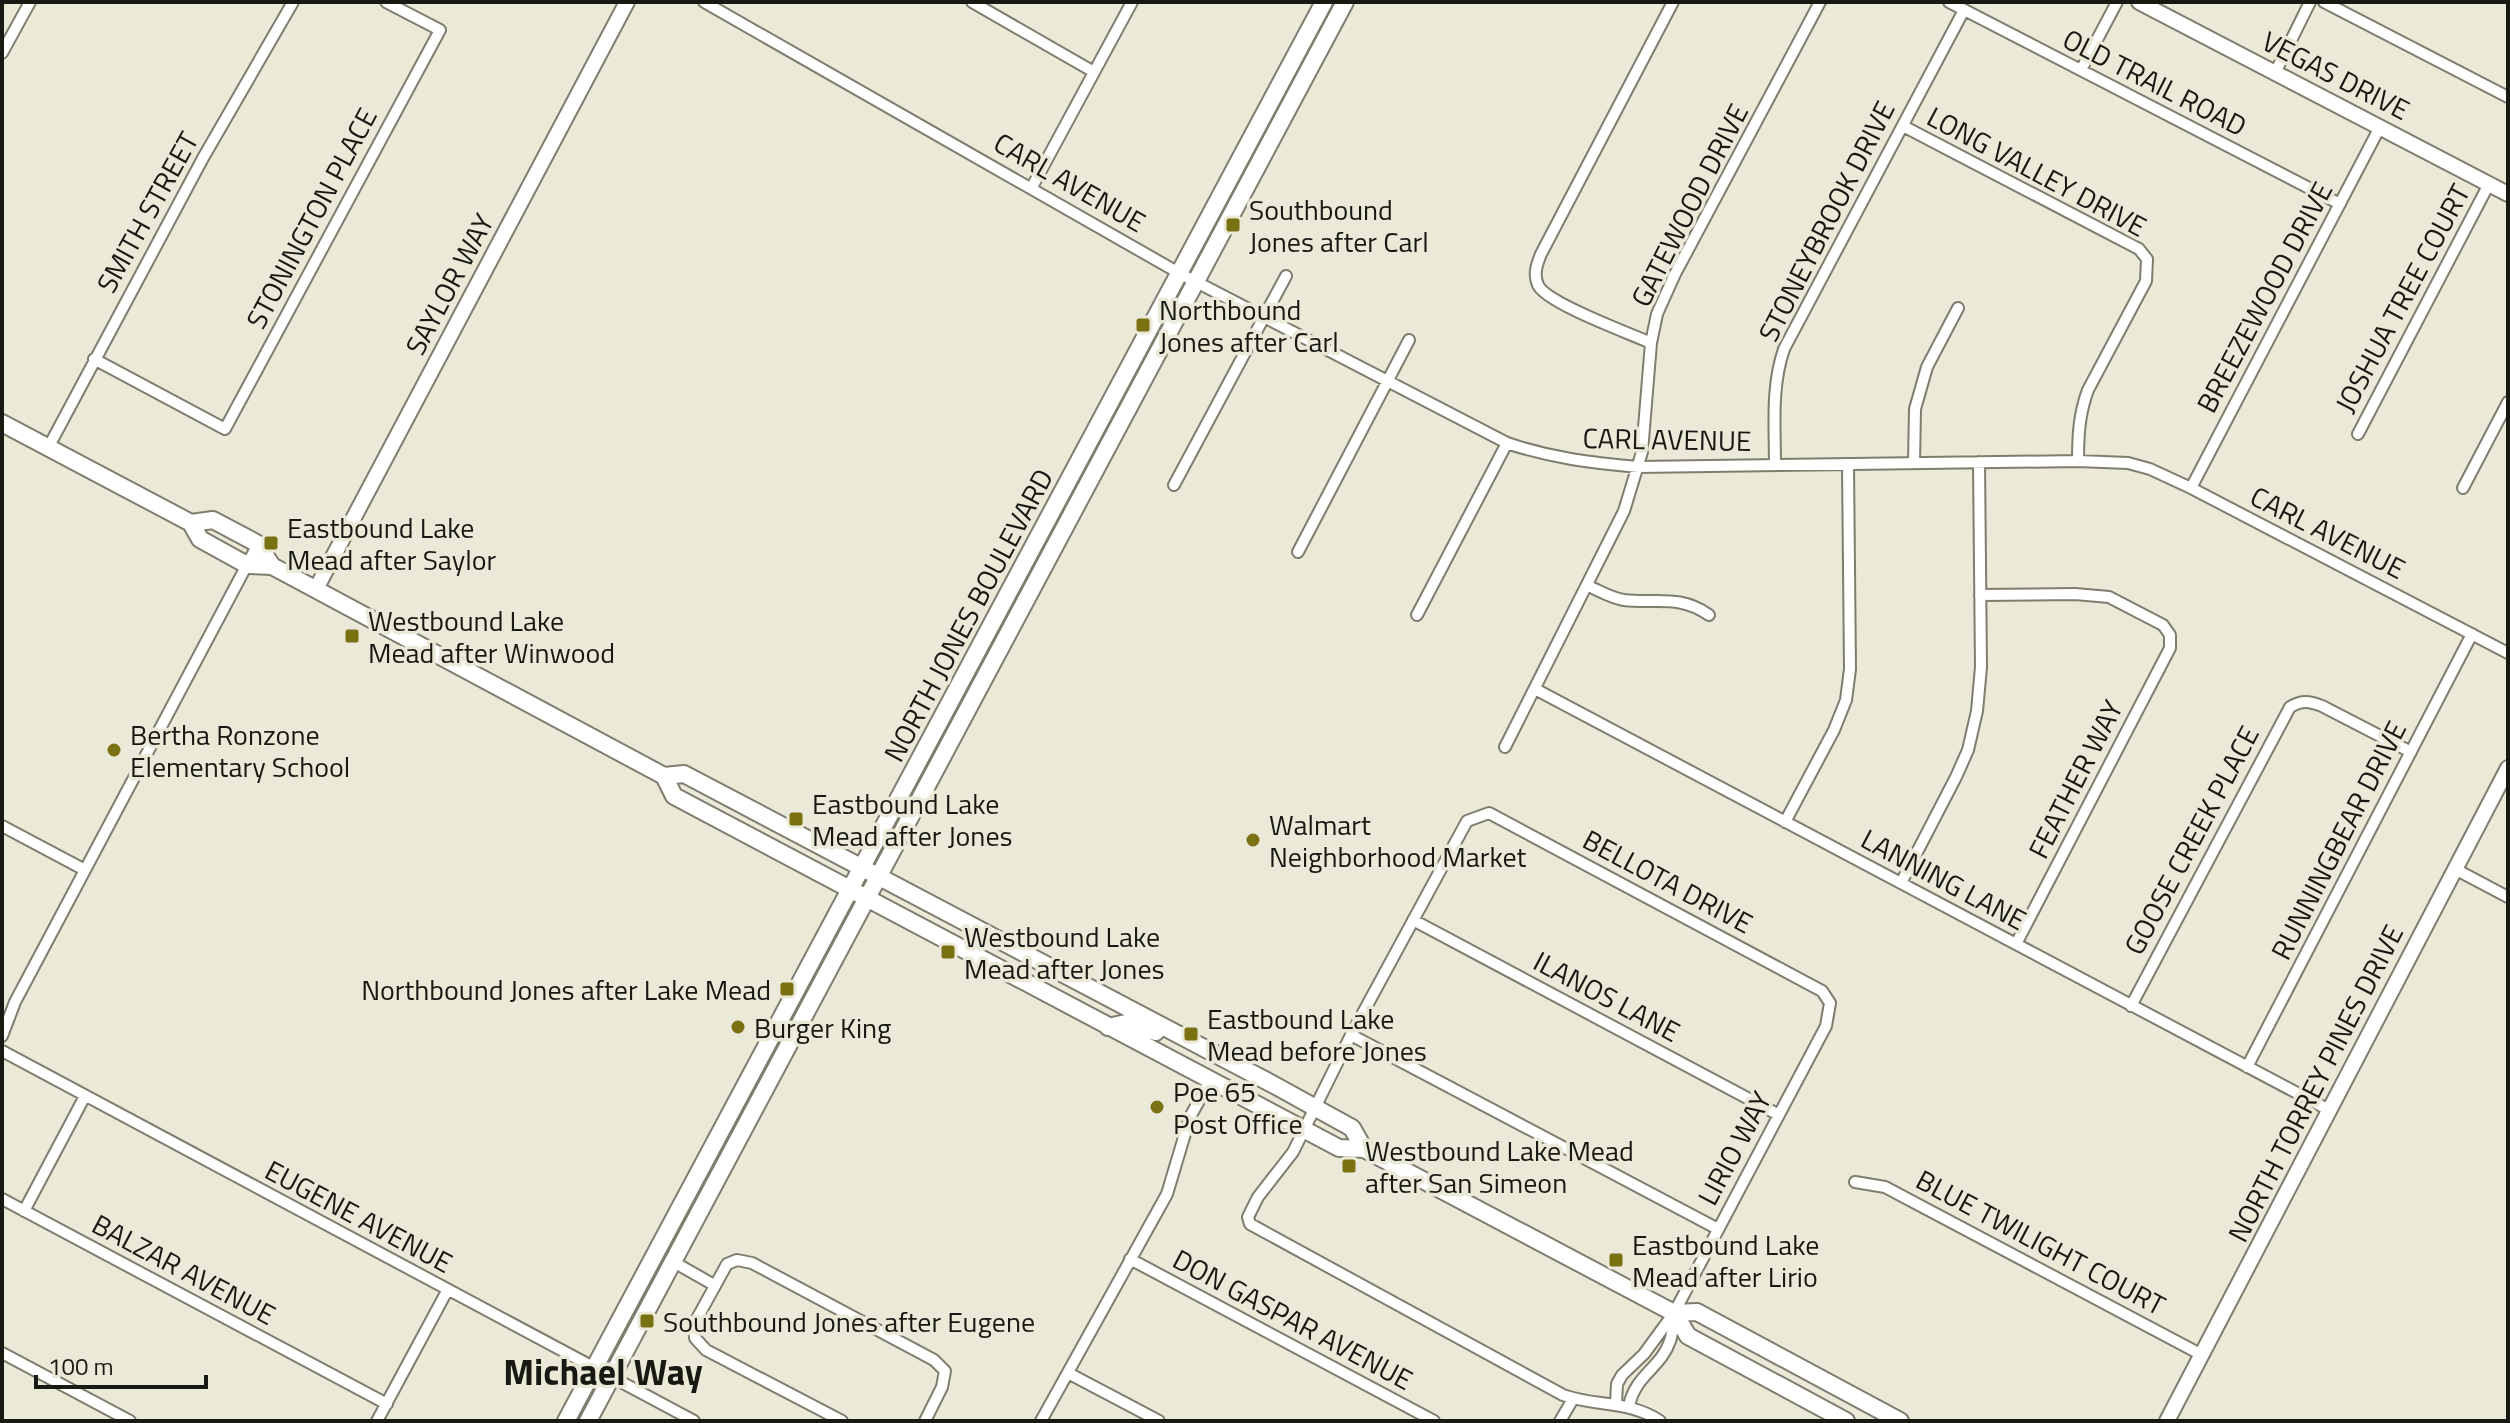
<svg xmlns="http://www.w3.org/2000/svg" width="2510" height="1423" font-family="'Titillium Web',sans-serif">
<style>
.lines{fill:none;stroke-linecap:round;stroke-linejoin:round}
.minor-casing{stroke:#7f7e6e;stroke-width:14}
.tertiary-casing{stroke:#7f7e6e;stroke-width:18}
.secondary-casing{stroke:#7f7e6e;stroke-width:18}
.primary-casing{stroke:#7f7e6e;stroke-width:20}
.minor{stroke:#fff;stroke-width:10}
.tertiary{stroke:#fff;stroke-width:14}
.secondary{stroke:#fff;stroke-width:14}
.primary{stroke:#fff;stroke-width:16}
.poi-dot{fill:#7a7112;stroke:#ebe9d7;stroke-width:3}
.labels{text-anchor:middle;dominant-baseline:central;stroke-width:7;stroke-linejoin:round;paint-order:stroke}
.street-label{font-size:28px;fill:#191913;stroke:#ebe9d7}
.poi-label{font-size:28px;fill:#191913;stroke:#ebe9d7;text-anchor:start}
.district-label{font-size:36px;font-weight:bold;fill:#191913;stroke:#ebe9d7}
</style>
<rect width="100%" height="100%" fill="#ebe9d7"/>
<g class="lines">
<g class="minor-casing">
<path id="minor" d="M704 2 1179 273 1507 443C1551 458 1592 463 1638 467L2078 461 2128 463 2150 469 2191 488 2508 653
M972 2 1094 72
M1949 2 2340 204
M2324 2 2508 97
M2 53 30 2
M2081 70 2117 2
M2275 73 2310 2
M1903 126 2139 249 2147 259 2146 281 2088 390C2079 414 2078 436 2078 461
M1032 187 1132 2
M1651 343C1629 333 1546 303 1538 285 1533 274 1537 264 1541 254L1673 2
M94 359 225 429 440 30 386 2
M2358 434 2489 184
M48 448 203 158 293 2
M1914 463 1915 409 1927 367 1958 308
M1775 465C1775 426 1771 387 1784 349L1964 10
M1174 485 1286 276
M2191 488 2380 127
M2463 488 2508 402
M1298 552 1409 340
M1588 586C1600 591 1611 598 1624 600 1656 604 1679 594 1709 615
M1980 595 2075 594 2109 597 2163 625 2170 635V648L2016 944
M1417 615 1507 443
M1535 689 2331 1111
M1505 747 1624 511 1642 452 1651 343 1657 314 1675 274 1820 2
M1785 822 1834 730 1846 700 1850 669 1848 464
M2 826 85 870
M2455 869 2508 897
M1901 883 1956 777 1968 750 1977 711 1981 667 1979 462
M1413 920 1779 1115
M2131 1006 2290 707C2302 700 2309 701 2322 706L2411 752
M1351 1035 1718 1229
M2 1036 15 1002 258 544
M2 1051 694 1421
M2247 1067 2472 634
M1855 1182 1885 1187 2202 1355
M2 1199 387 1404
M24 1211 85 1096
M1130 1259 1434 1421
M672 1261 714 1285
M2 1353 130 1421
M1068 1373 1159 1421
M1616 1404 1617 1384 1622 1375 1644 1354 1674 1313 1826 1026 1830 1003 1822 991 1489 813 1467 821 1351 1035 1293 1152 1258 1197 1248 1217 1250 1224 1563 1395C1596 1407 1629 1400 1660 1421
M1629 1406C1635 1375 1661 1368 1670 1341 1673 1333 1673 1323 1674 1315
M377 1421 447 1291
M842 1421 706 1350 695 1338 694 1324 727 1264 737 1260 752 1263 934 1360 945 1371 942 1387 925 1421
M1041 1421 1167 1194 1190 1117 1210 1081
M1560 1421 1573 1399"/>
</g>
<g class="tertiary-casing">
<path id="tertiary" d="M316 589 627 2"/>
</g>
<g class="secondary-casing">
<path id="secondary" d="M2139 2 2508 194
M2167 1421 2508 768"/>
</g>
<g class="primary-casing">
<path id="primary" d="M2 423 191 523 200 539 247 565 272 566 664 776 684 774 1276 1086 1352 1128 1364 1149
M191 523 213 520 258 544 272 566
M664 776 674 796 1339 1148 1364 1149 1674 1313 1697 1312 1900 1421
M1108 1027 1126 1023 1156 1032
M1674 1313 1688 1336 1846 1421
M566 1421 1324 2
M588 1421 1345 2"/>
</g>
<use href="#minor" class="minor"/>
<use href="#tertiary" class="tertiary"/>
<use href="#secondary" class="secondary"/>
<use href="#primary" class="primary"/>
</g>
<g class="poi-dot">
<rect x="1225" y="217" width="16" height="16" rx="4"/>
<rect x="1135" y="317" width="16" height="16" rx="4"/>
<rect x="263" y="535" width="16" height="16" rx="4"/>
<rect x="344" y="628" width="16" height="16" rx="4"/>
<circle cx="114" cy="750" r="8"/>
<rect x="788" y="811" width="16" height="16" rx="4"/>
<circle cx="1253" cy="840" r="8"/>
<rect x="940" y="944" width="16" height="16" rx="4"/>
<rect x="779" y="981" width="16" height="16" rx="4"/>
<circle cx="738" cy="1027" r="8"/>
<rect x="1183" y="1026" width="16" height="16" rx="4"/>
<circle cx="1157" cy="1107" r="8"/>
<rect x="1341" y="1158" width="16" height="16" rx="4"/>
<rect x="1608" y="1252" width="16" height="16" rx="4"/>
<rect x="639" y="1313" width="16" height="16" rx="4"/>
</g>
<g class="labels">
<g class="street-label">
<text transform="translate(2336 75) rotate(27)">VEGAS DRIVE</text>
<text transform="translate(2155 82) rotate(27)">OLD TRAIL ROAD</text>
<text transform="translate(2037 171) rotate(28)">LONG VALLEY DRIVE</text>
<text transform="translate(1070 182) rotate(30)">CARL AVENUE</text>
<text transform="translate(1689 205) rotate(-63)">GATEWOOD DRIVE</text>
<text transform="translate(147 212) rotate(-61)">SMITH STREET</text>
<text transform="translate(311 218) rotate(-62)">STONINGTON PLACE</text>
<text transform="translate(1826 221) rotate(-63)">STONEYBROOK DRIVE</text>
<text transform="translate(449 284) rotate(-62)">SAYLOR WAY</text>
<text transform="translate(2264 297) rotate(-62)">BREEZEWOOD DRIVE</text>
<text transform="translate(2402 298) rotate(-62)">JOSHUA TREE COURT</text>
<text transform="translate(1667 439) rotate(1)">CARL AVENUE</text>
<text transform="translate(2328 532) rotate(27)">CARL AVENUE</text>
<text transform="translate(968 615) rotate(-62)">NORTH JONES BOULEVARD</text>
<text transform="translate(2075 779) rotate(-63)">FEATHER WAY</text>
<text transform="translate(2191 840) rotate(-62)">GOOSE CREEK PLACE</text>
<text transform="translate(2338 840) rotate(-63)">RUNNINGBEAR DRIVE</text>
<text transform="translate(1944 879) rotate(28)">LANNING LANE</text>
<text transform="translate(1668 881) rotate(28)">BELLOTA DRIVE</text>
<text transform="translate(1607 996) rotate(28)">ILANOS LANE</text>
<text transform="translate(2315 1083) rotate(-63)">NORTH TORREY PINES DRIVE</text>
<text transform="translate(1734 1148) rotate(-62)">LIRIO WAY</text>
<text transform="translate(359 1216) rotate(28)">EUGENE AVENUE</text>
<text transform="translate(2041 1242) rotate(28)">BLUE TWILIGHT COURT</text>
<text transform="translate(184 1269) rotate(28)">BALZAR AVENUE</text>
<text transform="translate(1293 1319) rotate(28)">DON GASPAR AVENUE</text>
</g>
<g class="poi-label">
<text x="1249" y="209">Southbound<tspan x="1249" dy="32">Jones after Carl</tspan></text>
<text x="1159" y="309">Northbound<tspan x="1159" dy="32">Jones after Carl</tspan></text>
<text x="287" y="527">Eastbound Lake<tspan x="287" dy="32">Mead after Saylor</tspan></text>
<text x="368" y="620">Westbound Lake<tspan x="368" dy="32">Mead after Winwood</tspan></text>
<text x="130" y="734">Bertha Ronzone<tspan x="130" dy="32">Elementary School</tspan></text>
<text x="812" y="803">Eastbound Lake<tspan x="812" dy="32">Mead after Jones</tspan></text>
<text x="1269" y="824">Walmart<tspan x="1269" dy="32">Neighborhood Market</tspan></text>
<text x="964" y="936">Westbound Lake<tspan x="964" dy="32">Mead after Jones</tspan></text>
<text x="771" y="989" text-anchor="end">Northbound Jones after Lake Mead</text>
<text x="1207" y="1018">Eastbound Lake<tspan x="1207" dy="32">Mead before Jones</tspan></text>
<text x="754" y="1027">Burger King</text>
<text x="1173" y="1091">Poe 65<tspan x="1173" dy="32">Post Office</tspan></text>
<text x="1365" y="1150">Westbound Lake Mead<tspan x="1365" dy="32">after San Simeon</tspan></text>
<text x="1632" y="1244">Eastbound Lake<tspan x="1632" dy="32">Mead after Lirio</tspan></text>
<text x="663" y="1321">Southbound Jones after Eugene</text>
</g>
<g class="district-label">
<text x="603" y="1371">Michael Way</text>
</g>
</g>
<rect width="2510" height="1423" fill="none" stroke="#191913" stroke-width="8"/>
<path d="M36 1375v12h170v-12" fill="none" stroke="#191913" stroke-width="4"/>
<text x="48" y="1375" font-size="24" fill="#191913" stroke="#ebe9d7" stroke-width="6" paint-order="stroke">100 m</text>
</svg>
